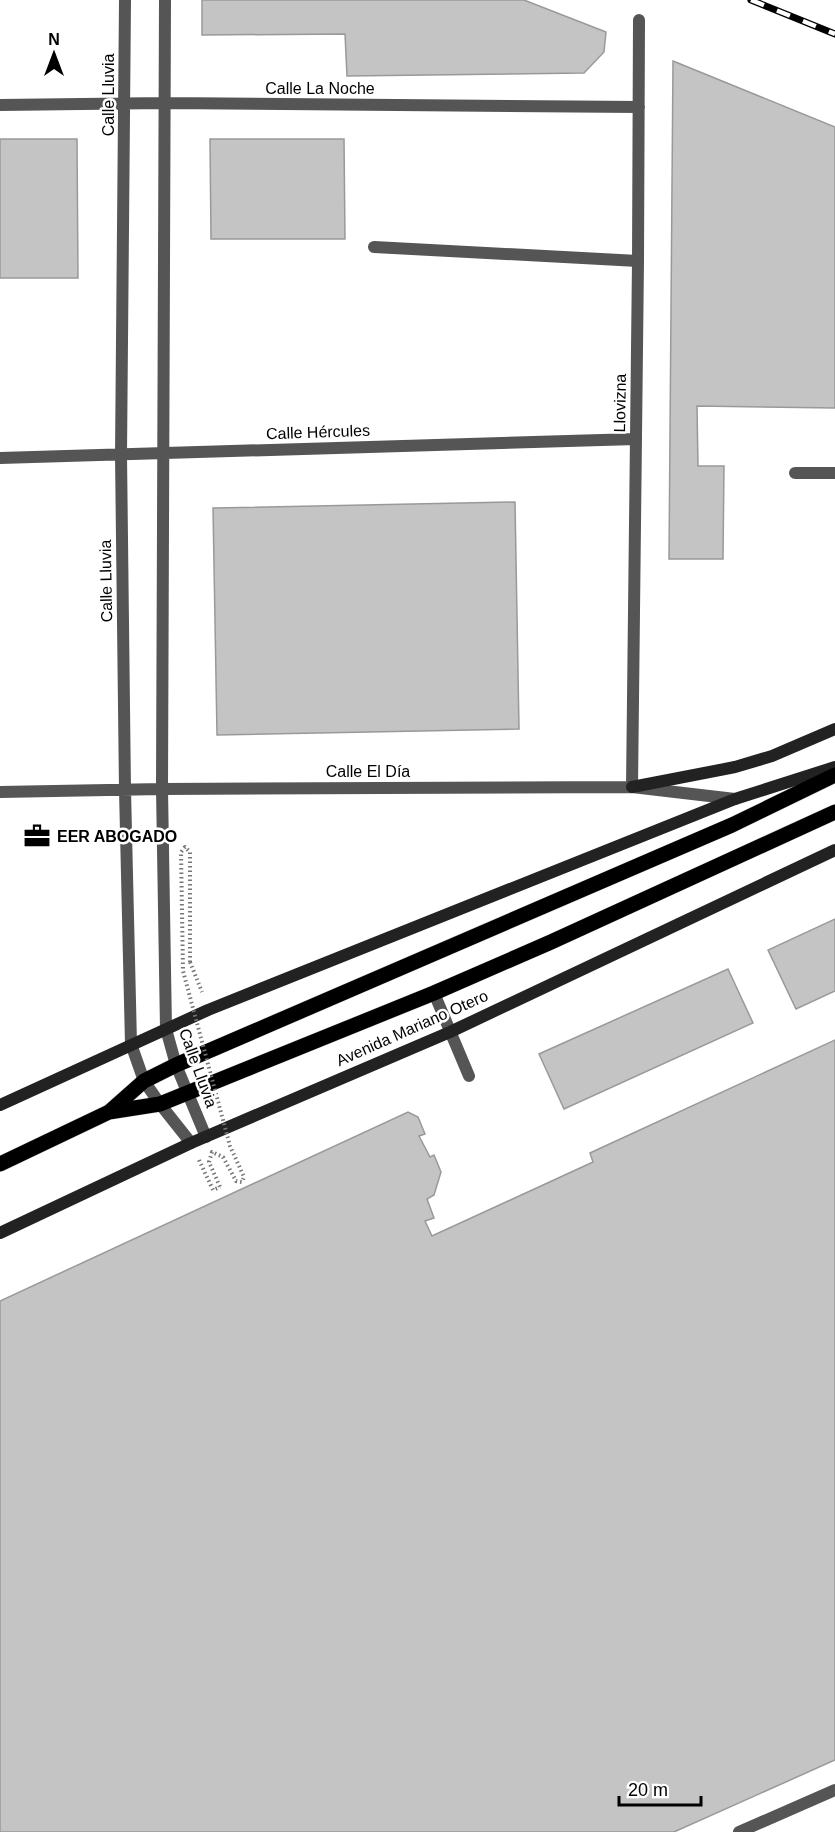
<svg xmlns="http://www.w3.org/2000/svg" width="835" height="1832" font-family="Arial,sans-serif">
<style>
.building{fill:#c4c4c4;stroke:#999;stroke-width:1.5}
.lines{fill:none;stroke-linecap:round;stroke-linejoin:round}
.primary-casing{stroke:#dbdbdb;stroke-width:16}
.path{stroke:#777;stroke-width:4;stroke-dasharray:1.5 3;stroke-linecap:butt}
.lane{stroke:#555;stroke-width:12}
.street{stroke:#555;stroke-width:12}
.secondary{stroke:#222;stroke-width:12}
.primary{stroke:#000;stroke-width:15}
.rail-casing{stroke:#000;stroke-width:7}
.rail{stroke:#fff;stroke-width:4.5;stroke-dasharray:14;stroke-linecap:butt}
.path-bridge{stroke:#777;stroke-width:4;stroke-dasharray:1.5 3;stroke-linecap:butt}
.labels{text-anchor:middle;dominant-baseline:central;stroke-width:5;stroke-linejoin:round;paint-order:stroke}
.street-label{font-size:16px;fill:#000;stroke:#fff}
.poi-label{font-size:16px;font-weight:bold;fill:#000;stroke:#fff;text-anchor:start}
</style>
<rect width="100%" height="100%" fill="#fff"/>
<path class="building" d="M202 0H524L606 32 604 52 584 73 347 76 345 34 202 35Z
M673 61 835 127V408L697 406 698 466H724L723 559H669Z
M0 139H77L78 278H0Z
M210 139H344L345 239H211Z
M515 502 519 729 217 735 213 508Z
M835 919V991L796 1009 768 950Z
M728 969 753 1023 564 1109 539 1054Z
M835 1040V1760L674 1832H0V1301L408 1112 418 1117 425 1134 419 1136 430 1157 434 1155 441 1172 434 1195 427 1199 434 1218 425 1221 432 1236 593 1162 590 1153Z"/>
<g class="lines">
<g class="primary-casing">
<path id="primary" d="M109 1112 144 1081 176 1065 732 825 835 775
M0 1164 109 1112 160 1104 434 993 551 942 835 812"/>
</g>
<path class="path" d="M190 962 202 992
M199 1160 213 1190 220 1187"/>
<path class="lane" d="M374 247 638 261
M795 473H835
M434 993 469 1076"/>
<path class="street" d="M125 0 121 455 125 790 131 1044 144 1081 160 1104 191 1143
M165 0 162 789 166 1029 176 1065 206 1137
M0 105 164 103 639 107
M0 458 636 439
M632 787 638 261 639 20
M0 792 162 789 632 787 735 799
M739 1832 835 1790"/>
<path class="secondary" d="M632 787 735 767 772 756 835 729
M0 1105 208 1010 735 799 835 767
M0 1233 191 1143 450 1032 835 850"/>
<use href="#primary" class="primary"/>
<g class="rail-casing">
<path id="rail" d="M751 0 835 34"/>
</g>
<use href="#rail" class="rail"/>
<path class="path-bridge" d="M190 962V852L185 847 181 852 183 971 230 1146 244 1177 242 1182 236 1181 223 1157 212 1152 209 1162 220 1187"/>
</g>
<defs>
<g id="office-bare" transform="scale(2.07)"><path d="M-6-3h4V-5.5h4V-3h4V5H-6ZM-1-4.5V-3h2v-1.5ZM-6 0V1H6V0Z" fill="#000" stroke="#fff" stroke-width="2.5" paint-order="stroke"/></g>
</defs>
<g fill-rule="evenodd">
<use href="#office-bare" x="37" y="836"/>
</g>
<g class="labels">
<g class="street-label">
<text x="320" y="88">Calle La Noche</text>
<text transform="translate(108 95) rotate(-90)">Calle Lluvia</text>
<text transform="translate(620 403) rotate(-89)">Llovizna</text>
<text transform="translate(318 432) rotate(-2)">Calle Hércules</text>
<text transform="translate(106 581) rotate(-91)">Calle Lluvia</text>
<text x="368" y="771">Calle El Día</text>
<text transform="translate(412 1028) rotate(-24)">Avenida Mariano Otero</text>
<text transform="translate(198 1068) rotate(70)">Calle Lluvia</text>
</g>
<g class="poi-label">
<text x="57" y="836">EER ABOGADO</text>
</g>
</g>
<g transform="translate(54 54)" stroke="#ffffff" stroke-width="4.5" paint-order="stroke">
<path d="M0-4.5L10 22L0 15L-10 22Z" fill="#000000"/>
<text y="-9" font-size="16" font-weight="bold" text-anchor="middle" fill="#000000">N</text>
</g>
<path d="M619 1796v9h82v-9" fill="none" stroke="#000000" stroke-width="3"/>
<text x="628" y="1796" font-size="18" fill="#000000" stroke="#ffffff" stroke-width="4.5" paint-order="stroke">20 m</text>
</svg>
